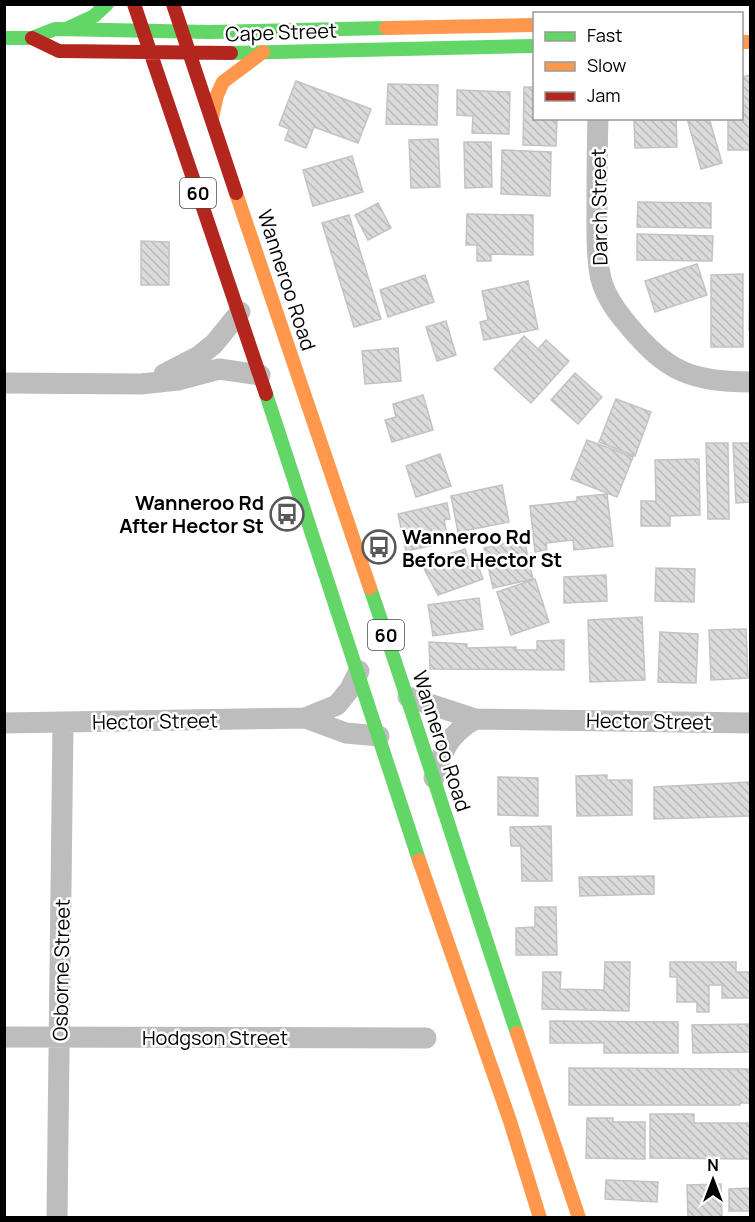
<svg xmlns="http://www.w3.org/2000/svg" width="755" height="1222" font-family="Manrope,sans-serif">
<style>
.building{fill:url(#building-back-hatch);stroke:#c3c3c3;stroke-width:1.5}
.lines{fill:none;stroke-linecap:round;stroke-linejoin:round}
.street{stroke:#bdbdbd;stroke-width:21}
.fast{stroke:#63d668;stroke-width:14}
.slow{stroke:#ff974d;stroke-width:14}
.jam{stroke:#b3261e;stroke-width:14}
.labels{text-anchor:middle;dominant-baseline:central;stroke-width:5;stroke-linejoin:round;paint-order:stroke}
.shield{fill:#fff;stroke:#4c4c4c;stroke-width:1.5}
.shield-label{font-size:18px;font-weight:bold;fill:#000}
.street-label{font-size:20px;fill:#000;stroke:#fff}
.poi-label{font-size:20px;font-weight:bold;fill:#000;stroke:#fff;text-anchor:end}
</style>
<defs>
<pattern id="building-back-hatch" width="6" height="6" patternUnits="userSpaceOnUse" patternTransform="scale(1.5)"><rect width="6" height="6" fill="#dbdbdb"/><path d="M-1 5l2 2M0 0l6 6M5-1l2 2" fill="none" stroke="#bababa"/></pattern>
</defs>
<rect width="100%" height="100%" fill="#fff"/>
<path class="building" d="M750 75V150H728V118H742V77Z
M296 81 371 109 358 143 314 127 306 148 285 140 289 129 279 125Z
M388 84 438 85 437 125 386 124Z
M524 87H534V118H557L556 146 523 145Z
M457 90 510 92 509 134 472 133 473 116 457 115Z
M634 118H676L677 147 635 148Z
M687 118H709L722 163 701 169Z
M438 139 440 187 411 188 409 140Z
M464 142H491L492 187 465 188Z
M502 150 551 152 550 196 501 194Z
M352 156 363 192 313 206 303 170Z
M638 202 711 203V228L637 227Z
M378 203 391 228 368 240 355 215Z
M467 214 533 215V255L491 254V261H477V245H466Z
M349 215 381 319 354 327 322 223Z
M637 234 713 236 712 261 637 260Z
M141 241 169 242V285H141Z
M697 264 707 295 655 312 645 281Z
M743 274V347H711V275Z
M750 274V330H749Z
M425 275 434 302 388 317 380 290Z
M528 281 538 329 484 340 480 322 488 320 482 291Z
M446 321 456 355 437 361 426 327Z
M524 336 538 349 546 340 569 361 531 403 494 369Z
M398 348 401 381 365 384 362 351Z
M575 373 602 397 578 424 551 400Z
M423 395 433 430 392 442 385 420 396 417 393 404Z
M616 399 651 412 635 456 599 442Z
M587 440 633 457 617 497 571 479Z
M706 443H728L729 519H708Z
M733 443H750V502L736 503Z
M440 454 451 486 416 497 406 466Z
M699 459 700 515 670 516V526H641V501H656L655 460Z
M502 485 509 522 458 532 451 496Z
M607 494 613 546 574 550 573 540 546 543 547 550 535 552 530 506 577 501V497Z
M447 503 450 519 444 520 449 542 406 551 398 514Z
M524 539 533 579 493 588 484 548Z
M465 549 469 561 476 560 483 579 438 595 421 563Z
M656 568 695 569 694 602 655 601Z
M606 575 607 601 564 603V577Z
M535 579 549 622 511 635 497 592Z
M479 598 483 629 433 636 428 605Z
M642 617 645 680 590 682 588 620Z
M746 629 748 678 711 680 709 630Z
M660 632 698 634 696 683 658 682Z
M564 640V670L430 669 429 642 467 644V648L516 647V650H537V641Z
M607 775V780H632V815L577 816 576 776Z
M498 777 538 778V816L498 815Z
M750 782V816L654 819V787Z
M551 826 552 881H522L521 846H511L510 827Z
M654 876V894L580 896 579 877Z
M535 907H556L557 955H516V928L535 927Z
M605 962H630L629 1011 542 1009 543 972H561L560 989 604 990Z
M670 962H736V972H750V998H722V985H709V1012H697V1002H677V977H670Z
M550 1021 678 1022V1053H604V1043H550Z
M750 1024V1052L693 1053 692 1025Z
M569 1068 750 1069V1103H740V1105H569Z
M650 1114H694V1123H750V1159L650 1158Z
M587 1118H613V1122H645V1159L586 1158Z
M606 1180 658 1182 657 1202 605 1199Z
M721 1184 722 1218H688L687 1185Z
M750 1188V1211H729V1189Z"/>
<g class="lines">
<path class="street" d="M598 118C597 149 597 179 597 210 597 231 596 253 600 274 603 293 616 311 628 325 667 372 690 381 750 382
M164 374 199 356 214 344 240 312
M4 383 141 384 178 380 219 369 260 375
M408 697 475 719 750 723
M305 718 337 705 350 689 359 671
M4 723 305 718 346 733 379 736
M434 778C443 750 448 735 475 719
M4 1037 426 1038
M57 1218 63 723"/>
<path class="fast" d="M68 28 94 16 107 4
M4 38H32L55 29 210 32 386 28
M231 53 534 46
M266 394 419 860
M370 588C421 735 467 885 517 1033"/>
<path class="slow" d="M386 28 534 25
M742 42H750
M212 118 217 95 223 82 263 52
M236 193 370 588
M419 860 510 1121 540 1218
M517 1033 579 1218"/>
<path class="jam" d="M134 4 266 394
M173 4 236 193
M32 38 59 51 231 53"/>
</g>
<defs>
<g id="bus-ring" transform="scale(1.725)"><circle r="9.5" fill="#fff" stroke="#595959" stroke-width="1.5"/><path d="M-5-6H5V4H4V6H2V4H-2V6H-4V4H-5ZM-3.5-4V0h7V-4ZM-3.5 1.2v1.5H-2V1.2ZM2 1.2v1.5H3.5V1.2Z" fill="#595959"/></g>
</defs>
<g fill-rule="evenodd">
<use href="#bus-ring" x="287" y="514"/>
<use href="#bus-ring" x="379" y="547"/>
</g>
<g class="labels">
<g class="shield">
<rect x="180" y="178" width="36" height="30" rx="4.5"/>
<rect x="368" y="620" width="36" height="30" rx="4.5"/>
</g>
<g class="shield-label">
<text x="198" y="193">60</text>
<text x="386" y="635">60</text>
</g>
<g class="street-label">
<text transform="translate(281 32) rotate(-2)">Cape Street</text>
<text transform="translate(599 207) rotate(-91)">Darch Street</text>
<text transform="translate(287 280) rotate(72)">Wanneroo Road</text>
<text transform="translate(155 721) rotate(-1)">Hector Street</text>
<text transform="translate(649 721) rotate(1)">Hector Street</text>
<text transform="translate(442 741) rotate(72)">Wanneroo Road</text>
<text transform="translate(61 970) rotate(-89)">Osborne Street</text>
<text x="215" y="1037">Hodgson Street</text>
</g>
<g class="poi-label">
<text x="264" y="502">Wanneroo Rd<tspan x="264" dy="23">After Hector St</tspan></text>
<text x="402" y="536" text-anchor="start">Wanneroo Rd<tspan x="402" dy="23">Before Hector St</tspan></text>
</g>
</g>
<rect width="755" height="1222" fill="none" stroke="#000000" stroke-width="12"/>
<rect x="533" y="12" width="210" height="108" fill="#ffffff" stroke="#999999" stroke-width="1.5"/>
<rect x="545" y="32" width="30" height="9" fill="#63d668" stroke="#999999" stroke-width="1.5"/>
<text x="587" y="42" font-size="18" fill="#000000">Fast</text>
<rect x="545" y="62" width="30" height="9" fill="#ff974d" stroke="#999999" stroke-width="1.5"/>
<text x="587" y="72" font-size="18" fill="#000000">Slow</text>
<rect x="545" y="92" width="30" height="9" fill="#b3261e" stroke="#999999" stroke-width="1.5"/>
<text x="587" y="102" font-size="18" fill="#000000">Jam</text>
<g transform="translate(713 1180)" stroke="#ffffff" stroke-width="4.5" paint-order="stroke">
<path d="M0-4.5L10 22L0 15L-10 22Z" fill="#000000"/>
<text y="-9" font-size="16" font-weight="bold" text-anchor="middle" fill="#000000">N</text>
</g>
</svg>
